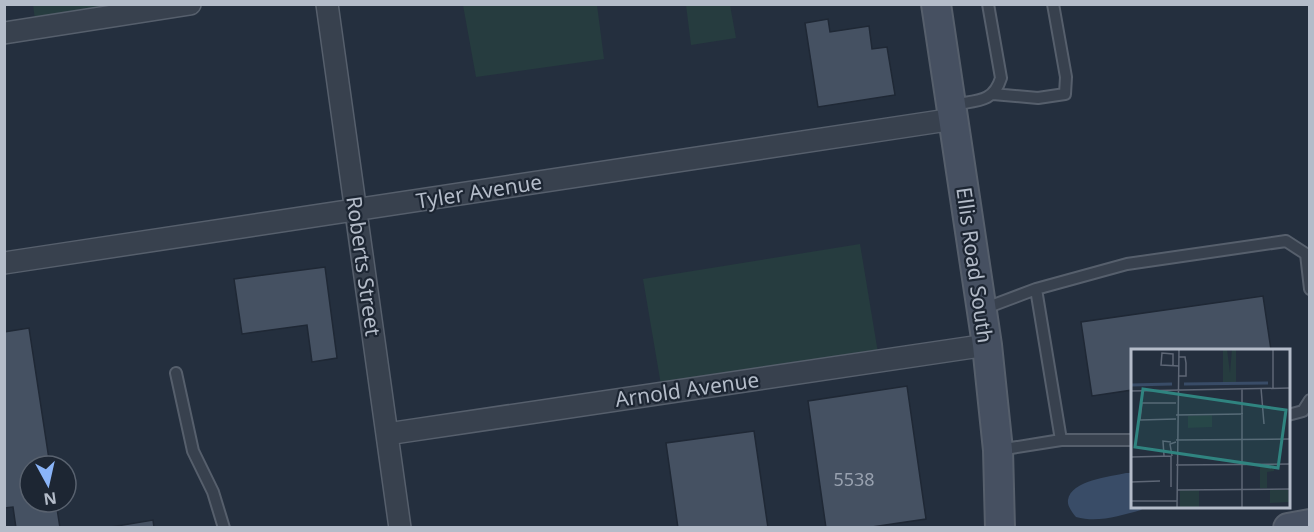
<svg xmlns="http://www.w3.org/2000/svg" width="1314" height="532" font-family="'Noto Sans',sans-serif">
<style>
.green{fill:#263c3f}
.water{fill:#394c67}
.building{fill:#455162;stroke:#1f2835;stroke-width:1.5}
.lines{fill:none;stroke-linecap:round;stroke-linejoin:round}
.lane-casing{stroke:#565f6c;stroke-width:14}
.street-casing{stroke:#565f6c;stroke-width:24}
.secondary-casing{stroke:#565f6c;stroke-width:32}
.lane{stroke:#38414e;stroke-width:10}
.street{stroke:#38414e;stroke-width:21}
.secondary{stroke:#465061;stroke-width:28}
.labels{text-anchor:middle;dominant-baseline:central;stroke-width:4.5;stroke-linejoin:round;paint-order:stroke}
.number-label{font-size:18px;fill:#98a1af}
.street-label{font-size:21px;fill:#b4bcc9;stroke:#1d2633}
.inset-river{fill:none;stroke:#394c67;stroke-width:3}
.inset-road{fill:none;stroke:#5e6776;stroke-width:1.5}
.view{fill:#308480;fill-opacity:0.15;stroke:#308480;stroke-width:3}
.inset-edge{fill:none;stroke:#b4bcc9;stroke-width:3}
</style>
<rect width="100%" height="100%" fill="#242f3e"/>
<path class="green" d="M33 4 155 5 35 21Z
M463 5H597L604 59 476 77Z
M686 5H730L736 38 691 45Z
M860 244 878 353 661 385 643 279Z"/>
<path class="water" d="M1126 473H1132V506L1144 507 1141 510C1119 516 1098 523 1076 517 1072 512 1067 506 1068 500 1071 480 1110 477 1126 473Z"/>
<path class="building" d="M828 19 830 32 869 26 872 49 887 47 895 95 818 107 805 23Z
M325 267 337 358 312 362 307 325 242 334 234 279Z
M1263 296 1271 350H1132V390L1092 396 1081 322Z
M29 328 50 466H30V502H56L60 528H16L13 507 4 508V332Z
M907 386 926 519 865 528H826L808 401Z
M754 431 768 528H678L666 443Z
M153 520 154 528H105Z"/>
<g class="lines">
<g class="lane-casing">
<path id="lane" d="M993 94 1038 98 1065 94 1066 77 1053 4
M952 105C975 100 993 104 1001 78L988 4
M1036 289 1061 440
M983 309 1036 289 1127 264 1286 241 1306 254 1310 289
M176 373 193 451 213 492 224 528
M1288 415 1303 411 1310 400
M999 450 1061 440H1132"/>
</g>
<g class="street-casing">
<path id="street" d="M327 4 400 528
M4 33 190 4
M4 263 954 119
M387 434 987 345"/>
</g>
<g class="secondary-casing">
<path id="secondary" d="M936 4 987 345 998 450 1000 528
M1288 528 1310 524"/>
</g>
<use href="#lane" class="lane"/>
<use href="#street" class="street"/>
<use href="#secondary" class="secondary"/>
</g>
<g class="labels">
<g class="number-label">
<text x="854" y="479">5538</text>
</g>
<g class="street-label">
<text transform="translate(479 191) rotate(-9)">Tyler Avenue</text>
<text transform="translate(975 265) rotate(82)">Ellis Road South</text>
<text transform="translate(364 266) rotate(82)">Roberts Street</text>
<text transform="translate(687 389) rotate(-8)">Arnold Avenue</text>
</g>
</g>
<g transform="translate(1131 349)">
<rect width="159" height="159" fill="#242f3e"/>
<path d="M92 0H96L99 24 101 0H105V33L92 34ZM81 66V78L57 79V67ZM129 116H143V122L136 123V139H129ZM49 141H68V159H49ZM139 141H157L158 153 139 154Z" fill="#263c3f"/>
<path class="inset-river" d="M53 35 137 34M0 36 41 35"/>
<path class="inset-road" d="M48 8H54L55 14V27H48M42 16V5L31 4 30 16 48 17M130 39 133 75M142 39V0M0 42 159 39M45 66 112 65M45 70 9 71 11 54H45M45 91 159 90M33 107 32 92 40 93M41 107 39 95 45 93M0 108 40 107V138M45 116 159 115M0 133 29 132M46 141 159 140M0 152H46M46 159 48 0M111 159V40"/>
<path class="view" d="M12 40 155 61 147 119 4 98Z"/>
<rect width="159" height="159" class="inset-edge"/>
</g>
<rect width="1314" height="532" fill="none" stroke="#b4bcc9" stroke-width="12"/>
<g transform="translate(48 484) rotate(172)"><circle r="28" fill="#1d2633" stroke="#59626f" stroke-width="1.5"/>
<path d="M0-4.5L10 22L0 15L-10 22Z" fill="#8ab4f8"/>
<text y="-9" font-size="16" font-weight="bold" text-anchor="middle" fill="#b4bcc9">N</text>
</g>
</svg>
